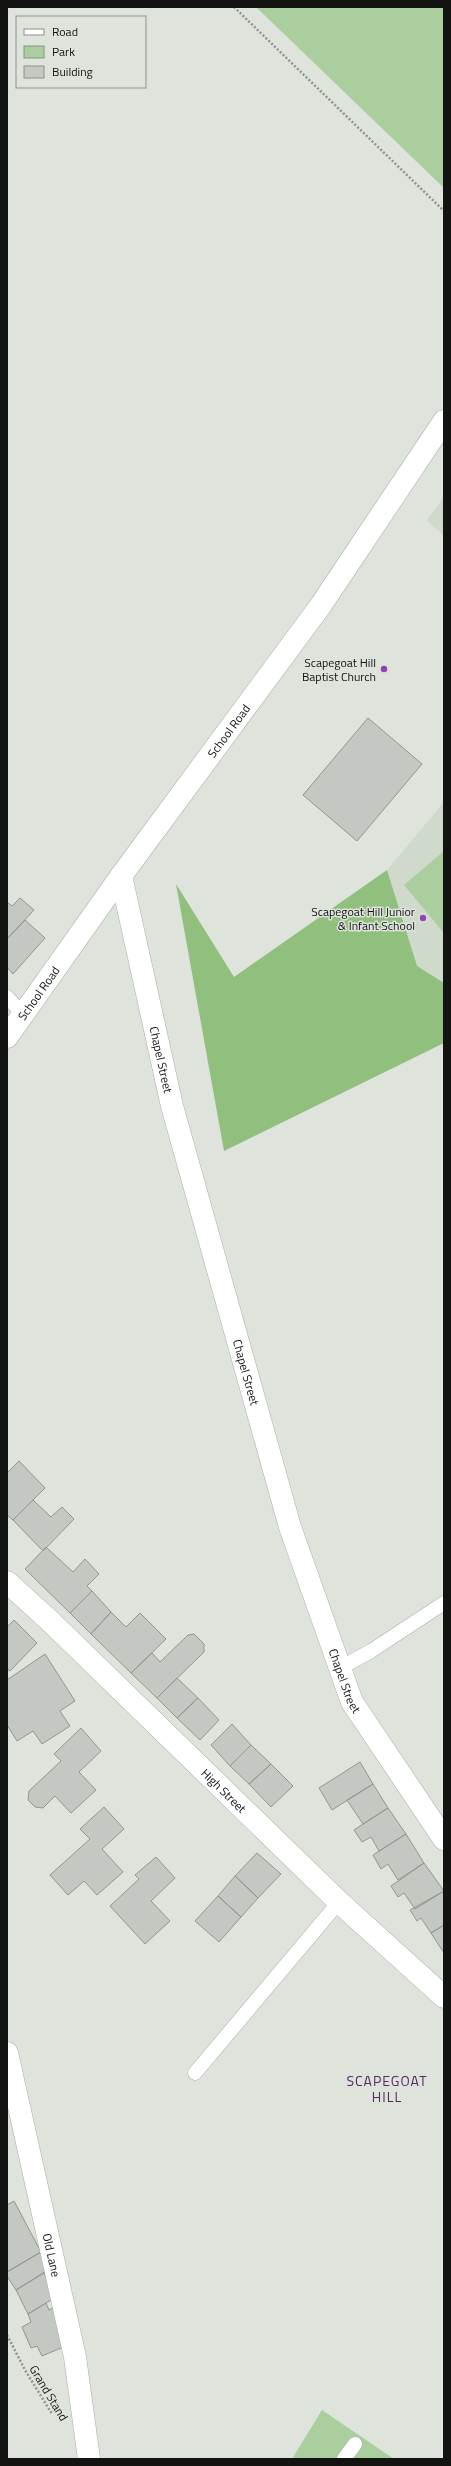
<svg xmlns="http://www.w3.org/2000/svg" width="451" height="2466" font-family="'Titillium Web',sans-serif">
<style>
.built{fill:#cfd9cc}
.green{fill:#abce9f}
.forest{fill:#90bf7e}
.building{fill:#c3c8c2;stroke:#91968f}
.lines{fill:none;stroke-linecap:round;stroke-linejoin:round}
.service-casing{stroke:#a8ada6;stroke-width:15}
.minor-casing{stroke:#a8ada6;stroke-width:23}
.path{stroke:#90938e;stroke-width:2.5;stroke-dasharray:2 2;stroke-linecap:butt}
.service{stroke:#fff;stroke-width:14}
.minor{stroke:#fff;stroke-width:22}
.poi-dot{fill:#9541af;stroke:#dee3dc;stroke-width:1.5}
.labels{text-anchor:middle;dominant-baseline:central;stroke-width:3;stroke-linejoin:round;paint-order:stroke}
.poi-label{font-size:12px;fill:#131412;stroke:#dee3dc;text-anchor:end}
.street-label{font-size:12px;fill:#131412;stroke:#dee3dc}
.quarter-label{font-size:14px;letter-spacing:1px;fill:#542b61;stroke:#dee3dc}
</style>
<rect width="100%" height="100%" fill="#dee3dc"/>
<path class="built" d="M444 497V536L427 520Z
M444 802V983L417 967 387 870Z"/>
<path class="green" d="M256 7H444V188Z
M444 851V933L404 885Z
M322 2410 394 2459H292Z"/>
<path class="forest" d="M387 870 417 966 444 983V1043L224 1151 176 884 234 977Z"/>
<path class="building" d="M368 718 422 764 357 841 303 795Z
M20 898 34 910 7 939V902L12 906Z
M25 920 45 938 13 974 7 967V939Z
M19 1461 45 1488 13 1520 7 1515V1473Z
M33 1500 51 1517 62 1507 74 1519 43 1551 13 1520Z
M46 1547 73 1572 85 1559 99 1574 87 1586 92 1591 70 1613 25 1569Z
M92 1591 111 1612 91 1634 70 1613Z
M111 1612 126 1627 140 1613 166 1639 131 1673 91 1634Z
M14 1620 37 1643 10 1671 7 1669V1627Z
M194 1634 204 1644V1652L157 1698 131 1673 152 1653 160 1662 188 1635Z
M45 1654 75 1701 60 1711 70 1726 42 1744 33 1731 17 1741 7 1725V1680Z
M177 1678 198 1698 177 1718 157 1698Z
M198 1698 219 1720 200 1740 177 1718Z
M232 1724 251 1745 230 1766 211 1745Z
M81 1728 101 1751 79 1772 96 1790 71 1813 55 1796 43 1808 35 1807 28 1800 29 1791 61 1761 54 1754Z
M251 1745 271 1764 249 1784 230 1766Z
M360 1762 373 1784 332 1810 319 1788Z
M271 1764 293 1786 271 1807 249 1784Z
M373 1784 388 1808 363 1824 347 1800Z
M104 1807 124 1829 102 1849 123 1872 97 1895 84 1881 68 1895 50 1875 90 1839 80 1829Z
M388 1808 406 1834 379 1851 371 1837 362 1842 354 1830Z
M406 1834 424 1863 398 1880 388 1864 381 1869 373 1855Z
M257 1853 281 1874 258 1898 235 1876Z
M156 1857 175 1878 151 1901 170 1921 145 1944 110 1906 139 1879 135 1875Z
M424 1863 444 1891 415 1909 404 1893 398 1897 391 1886Z
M235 1876 258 1898 241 1917 218 1896Z
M444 1891V1925L431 1933 421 1918 417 1921 410 1910Z
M218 1896 241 1917 219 1942 195 1921Z
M444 1925V1953L431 1933Z
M14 2201 41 2252 7 2272V2205Z
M41 2252 51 2268 16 2290 7 2276V2272Z
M44 2273 56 2297 28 2314 16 2290Z
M46 2303 49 2310 55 2307 68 2345 42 2356 37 2346 31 2348 22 2327 31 2322 28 2314Z"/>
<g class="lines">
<g class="service-casing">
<path id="service" d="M7 997 23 1014
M340 1668 371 1651 444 1603
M195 2073 339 1902
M344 2459 355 2444"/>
</g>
<g class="minor-casing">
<g id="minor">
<path id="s1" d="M121 876 172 1106 290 1527 352 1702 444 1839"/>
<path id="s2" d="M7 1037 121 876 321 605 444 421"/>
<path id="s3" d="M7 1582 50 1621 339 1902 444 1997"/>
<path id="s4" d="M7 2053 75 2357 89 2459"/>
</g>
</g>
<path class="path" d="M234 7 444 211
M7 2335 25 2370 52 2414"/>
<use href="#service" class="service"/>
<use href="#minor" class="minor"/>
</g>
<g class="poi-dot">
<circle cx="384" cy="669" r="4"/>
<circle cx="423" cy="918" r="4"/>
</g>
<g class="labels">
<g class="poi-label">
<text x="376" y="662">Scapegoat Hill<tspan x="376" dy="14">Baptist Church</tspan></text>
<text x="415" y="911">Scapegoat Hill Junior<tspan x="415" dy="14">&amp; Infant School</tspan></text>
</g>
<g class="street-label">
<text stroke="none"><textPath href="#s2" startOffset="378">School Road</textPath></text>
<text stroke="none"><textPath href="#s2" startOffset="54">School Road</textPath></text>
<text stroke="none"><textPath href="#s1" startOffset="188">Chapel Street</textPath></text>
<text stroke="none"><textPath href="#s1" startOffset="512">Chapel Street</textPath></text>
<text stroke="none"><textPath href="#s1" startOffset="836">Chapel Street</textPath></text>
<text stroke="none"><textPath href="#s3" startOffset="301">High Street</textPath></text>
<text stroke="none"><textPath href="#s4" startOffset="207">Old Lane</textPath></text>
<text transform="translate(49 2393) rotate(59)">Grand Stand</text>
</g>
<g class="quarter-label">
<text x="387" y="2080">SCAPEGOAT<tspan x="387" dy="16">HILL</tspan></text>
</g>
</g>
<rect width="451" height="2466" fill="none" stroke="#131412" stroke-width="16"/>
<rect x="16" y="16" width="130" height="72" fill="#dee3dc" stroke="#8d908b"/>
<rect x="24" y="29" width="20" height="6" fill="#ffffff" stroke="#8d908b"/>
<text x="52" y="36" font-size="12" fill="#131412">Road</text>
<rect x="24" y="46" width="20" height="12" fill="#abce9f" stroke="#8d908b"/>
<text x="52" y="56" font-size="12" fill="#131412">Park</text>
<rect x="24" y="66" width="20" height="12" fill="#c3c8c2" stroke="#8d908b"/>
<text x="52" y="76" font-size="12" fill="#131412">Building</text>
</svg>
